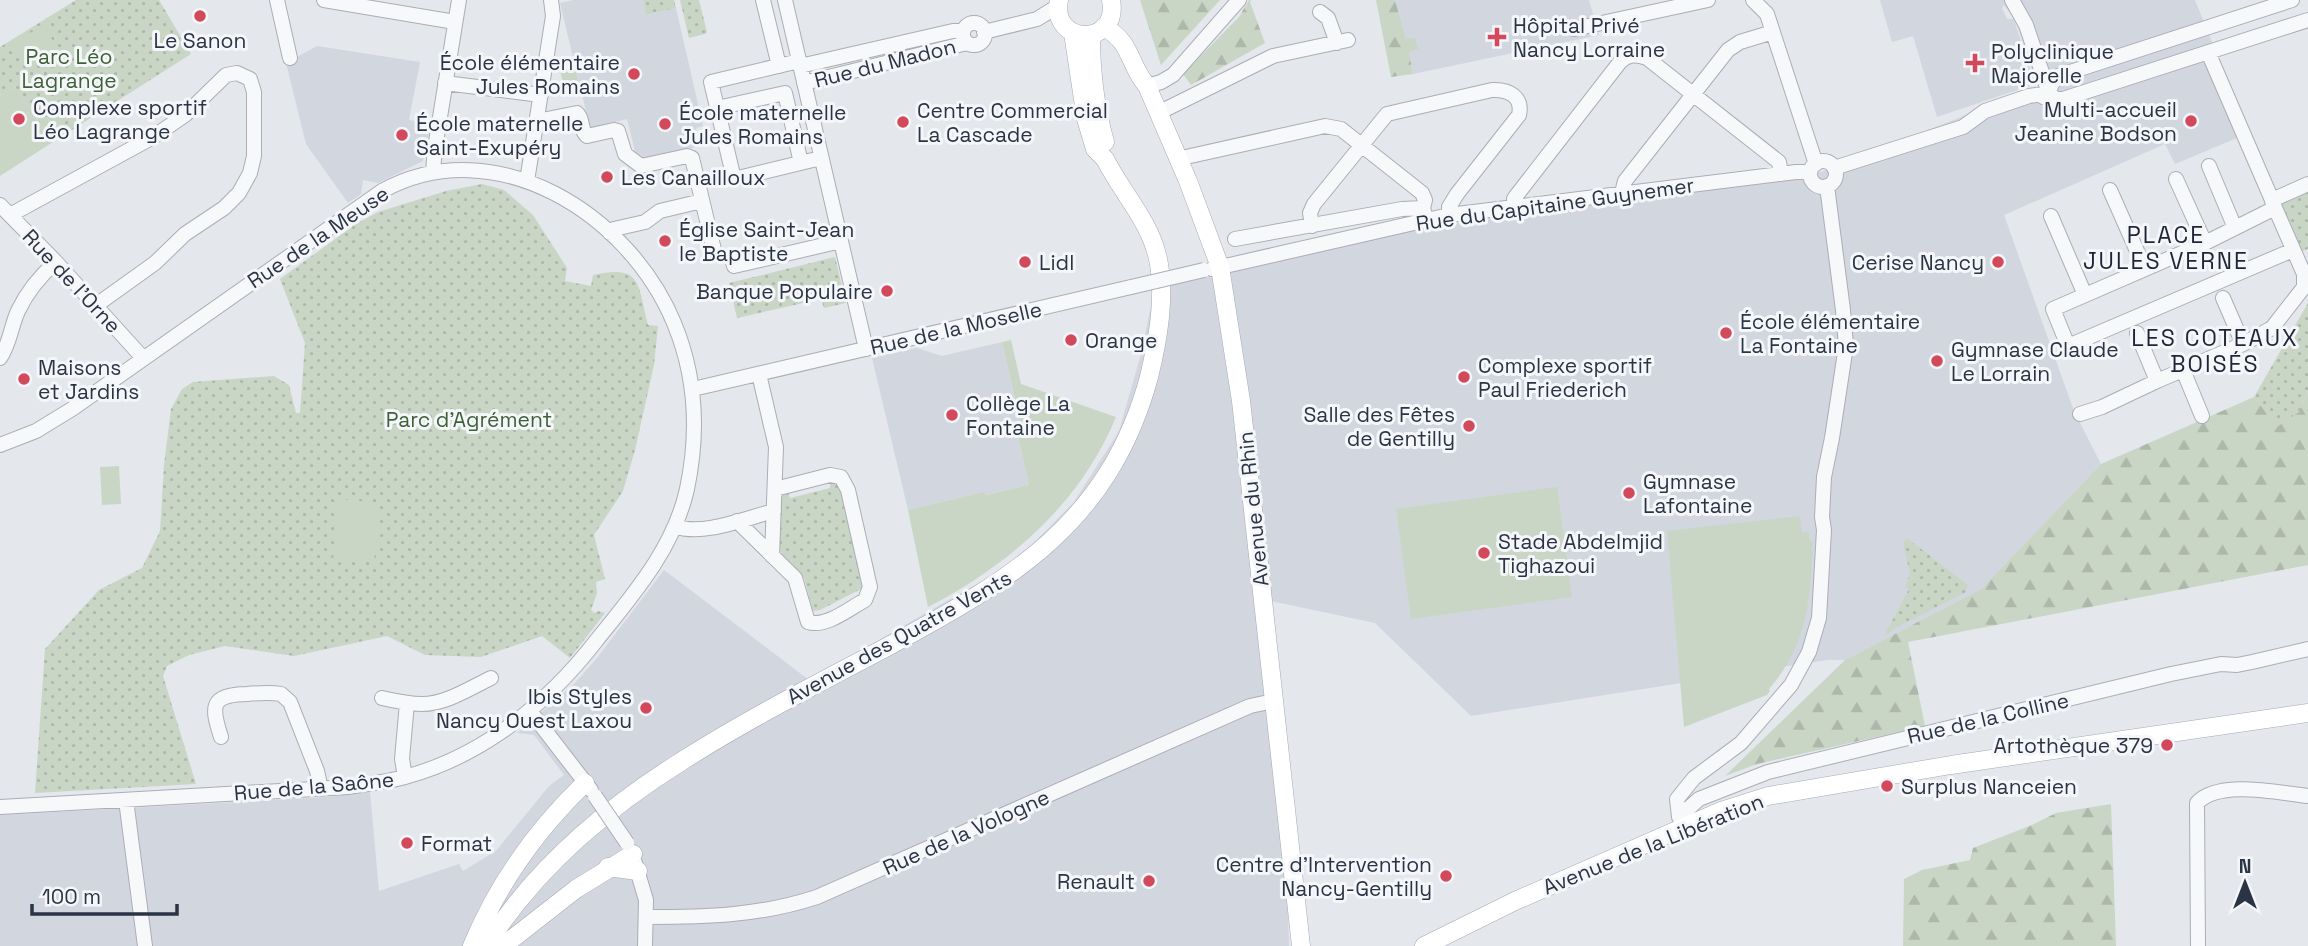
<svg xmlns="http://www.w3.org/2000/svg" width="2308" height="946" font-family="'Space Grotesk',sans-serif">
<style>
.built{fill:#d2d6de}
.green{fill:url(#green-dots)}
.forest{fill:url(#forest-firs)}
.pitch{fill:#c9d6c5}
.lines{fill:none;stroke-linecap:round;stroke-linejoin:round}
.minor-casing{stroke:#a9aeb7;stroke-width:16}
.major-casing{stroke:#a3abb8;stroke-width:19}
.minor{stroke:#f7f8fa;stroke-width:14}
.major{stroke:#fff;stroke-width:18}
.minor-bridge-casing{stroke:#a9aeb7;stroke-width:16;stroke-linecap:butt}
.minor-bridge{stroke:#f7f8fa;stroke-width:14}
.poi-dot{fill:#d1495b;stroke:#f4f6f9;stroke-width:2.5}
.labels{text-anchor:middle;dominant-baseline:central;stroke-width:6;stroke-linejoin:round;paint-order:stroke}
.poi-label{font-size:21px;fill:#2b3445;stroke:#f4f6f9;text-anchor:start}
.park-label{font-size:21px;fill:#3f6138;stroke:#f4f6f9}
.street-label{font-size:21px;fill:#2b3445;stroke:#f4f6f9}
.neighbourhood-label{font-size:23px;letter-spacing:2px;fill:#1d2536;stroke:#f4f6f9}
</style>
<defs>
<pattern id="green-dots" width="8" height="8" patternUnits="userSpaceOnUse" patternTransform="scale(1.75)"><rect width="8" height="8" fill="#c9d6c5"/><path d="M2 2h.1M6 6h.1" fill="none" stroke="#adb8ab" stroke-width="1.8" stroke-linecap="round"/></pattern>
<pattern id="forest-firs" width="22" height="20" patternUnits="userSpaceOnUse" patternTransform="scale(1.75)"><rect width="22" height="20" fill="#c9d6c5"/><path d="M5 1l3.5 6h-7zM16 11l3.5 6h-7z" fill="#adb8ab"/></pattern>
</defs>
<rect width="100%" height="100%" fill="#e4e7ec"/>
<path class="built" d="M573 0H643L647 15 676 8 703 126 696 128 700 146 646 159 635 151 627 119 590 128 560 3Z
M1395 0H1589L1599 35 1413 74 1409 51Z
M1880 0H2195L2249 133 2175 164 2165 144 2004 215 2074 411 2101 464 1981 589 1845 660H1827L1471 716 1375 623 1271 601 1275 770 1288 908 1289 946H0V815L327 797 370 792 379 891 459 864 463 871 496 851 549 786 564 775 534 735 517 733 575 683 597 658 664 570 809 680 1015 562 1074 502 1119 431 1141 354 1154 291 1219 264 1446 209 1821 172 2038 87 2015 19 2004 5 2002 8 2007 19H2013L2015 23 2035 84 1937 117 1913 36 1892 42Z
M317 46 420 62 409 120 425 123 426 120 431 121 423 161 378 183 363 180 361 194 348 203 306 144 286 63Z
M1002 342 1023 436 1018 437 1029 485 985 495 983 492 908 510 872 358 917 348 942 356Z"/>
<path class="green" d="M76 0H159L191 54 53 142 15 87 1 95 0 94V47Z
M643 0H674L676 8 646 15Z
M680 0H699L707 32 705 34 689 38Z
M482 184 504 190 533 215 567 268 565 281 591 286 593 275C643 264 637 284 648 325L658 326 654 365 635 450 623 491 594 535 605 579 596 582 597 593 591 610 594 613 599 611 605 613 570 658 542 636 481 657 425 655 387 636 294 656 225 646 189 655 167 666 163 676 196 784 35 793 45 649 99 590 142 568 160 531 164 465 171 409 182 389 193 382 274 376 289 385 296 413H300L305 343 280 279 356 224 378 212 446 191Z
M2308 189V249L2300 252 2280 202Z
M835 257 846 303 824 308 821 299 737 318 729 283Z
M2308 303V390L2299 412 2277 428 2254 397Z
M830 481 839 484 863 588 820 610 813 611 804 578 782 554 778 547 780 499 783 494 788 492 790 498 830 488Z
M1907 538 1968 585 1966 592 1897 627 1884 636 1909 589 1905 587 1910 574 1903 543Z"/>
<path class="forest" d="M1140 0H1220L1161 65Z
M1249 0H1251L1250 2 1265 43 1191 85 1183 74 1239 17Z
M1376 0H1395L1406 39 1415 38 1418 49 1409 52 1413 74 1391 77Z
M2308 390V565L1908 642 1925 726 1757 764 1725 776 1845 660 1981 589 2101 464 2254 397 2277 427 2299 412Z
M2111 804 2116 946H1903L1904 879 1922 870 1970 860 1973 848 2032 825 2056 813Z"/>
<path class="pitch" d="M43 25 55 44 23 64 11 45Z
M574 62 581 92 566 96 559 66Z
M15 87 53 142 0 176V94L1 95Z
M1011 340 1021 384 1116 417C1080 504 1010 564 928 607L908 510 983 492 986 495 1029 485 1018 437 1023 435 1002 342Z
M119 466 121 504 102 505 100 467Z
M1557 487 1572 597 1411 619 1396 509Z
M339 499 380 503 374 562 333 557Z
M1800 516 1802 533 1809 532V539L1813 543C1810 599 1808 644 1769 689L1770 691 1767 695 1684 727 1667 531Z"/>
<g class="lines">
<g class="minor-casing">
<path id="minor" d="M277 0 290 58
M324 0 455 22
M763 0 779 66
M785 0 866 349
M1753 0 1767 14 1816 164
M2012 0 2026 25 2049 93
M1320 12 1328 18 1337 43
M963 34a11 11 0 1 1 22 0a11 11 0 1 1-22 0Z
M1574 29 1708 0
M984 32 1037 19 1058 6
M2208 52 2272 200 2308 184
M799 61 711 82 734 179 821 158
M800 66 953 31H963
M445 83 541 95
M804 83 967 43
M1147 86 1161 82 1173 75 1239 0
M2043 97C2051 91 2051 82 2058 76L2292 0
M717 108 785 93 801 163
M1158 113 1273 56 1348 40
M537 121 577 113C584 119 580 131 587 136L614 130 618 131 625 154 641 166 687 156 692 158 715 254
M1177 159 1325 126 1341 129 1422 193 1425 200 1423 208
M1810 174a13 13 0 1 1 26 0a13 13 0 1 1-26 0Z
M2209 166 2235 228
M1834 168 1963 127 1985 111 2029 96 2049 93 2056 99H2063L2308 20
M433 171 435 148 459 0
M2176 179 2205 243
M527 181 553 16 551 0
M2110 190 2145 269
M1622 193 1625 181 1728 50 1740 42 1773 32
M0 205 56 262 143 358
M1514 207V199L1516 196 1620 62C1628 54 1636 54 1647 58L1779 162 1781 174
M2275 208 2205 243 2053 309 2068 346 2293 250
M10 215 153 137 185 115 226 75 237 73 250 79 254 92V156L250 173 239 193 224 208 185 234 155 263 95 306
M2051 216 2085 295
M1312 226 1310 213 1314 204 1387 114 1492 90C1509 89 1523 97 1519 115L1457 194 1449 207V215
M610 233 614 229 645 222 660 211 702 201
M1235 239 1402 209 1423 208 1425 215
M732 258 734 266 841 241
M1212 269 1449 215 1796 172H1810
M2223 298 2243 344
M2137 333 2157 381
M0 358C10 344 11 326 18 311 27 292 41 275 56 262
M2183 370 2202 416
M759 374 776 447 772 556
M693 389 1131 287
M2080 414 2102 407 2157 381 2243 344 2272 328 2304 287V274L2272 201
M0 445 36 431 72 409 382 191C495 129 629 214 674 323 696 376 699 432 687 489 674 548 633 595 596 641 548 703 483 756 405 777 387 782 367 784 348 787L0 807
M737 521 795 578 808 622C826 628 850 608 865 600L870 587 848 490 841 477 830 475 775 489
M675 526C702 537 746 518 774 511
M382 698C395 701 408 704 422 704 446 704 470 688 491 678
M530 711 591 790
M221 737C211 706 210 695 247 694 258 693 270 692 281 694L290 702 317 771 321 789
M405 777 402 759 407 703
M126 800 145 946
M1679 817 1699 799 1768 772 2171 674 2221 664 2237 665 2252 662 2308 649
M1689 825 1679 817 1677 799 1694 778 1741 743 1791 685 1809 652 1819 618 1824 530 1822 517 1824 477 1832 438 1846 346 1843 310 1827 186
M635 863 646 900 645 946
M646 917C706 917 759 916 817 897L1250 706 1274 701
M2198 946 2197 803C2219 779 2279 793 2308 796"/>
</g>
<g class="major-casing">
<path id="major" d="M1059 0C1050 46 1120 47 1111 0
M1104 27C1133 43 1128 64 1147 86L1188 181 1220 267 1241 401 1301 946
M1091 35C1091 71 1095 107 1105 142
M608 867 638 871
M472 946C498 884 537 829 585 783
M486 946C535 868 605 809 682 761 748 719 817 684 885 648 1011 580 1109 524 1149 377 1158 340 1166 296 1158 259 1150 221 1122 193 1105 159L1095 149 1086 119 1073 33
M503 946 576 889 633 854
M1424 946 1515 901 1721 811 1768 796 1951 765 2308 713"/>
</g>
<use href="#minor" class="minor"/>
<use href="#major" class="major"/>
<g class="minor-bridge-casing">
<path id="minor-bridge" d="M1131 287 1204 270
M595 796 627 843"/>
</g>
<use href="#minor-bridge" class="minor-bridge"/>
</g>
<g class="poi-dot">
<circle cx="200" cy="16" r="7"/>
<path d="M1493.5 26.5h7v7h7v7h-7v7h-7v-7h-7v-7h7z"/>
<path d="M1971.5 52.5h7v7h7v7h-7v7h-7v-7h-7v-7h7z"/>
<circle cx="634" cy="74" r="7"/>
<circle cx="19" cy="119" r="7"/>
<circle cx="2191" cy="121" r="7"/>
<circle cx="903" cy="122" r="7"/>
<circle cx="665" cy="124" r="7"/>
<circle cx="402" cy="135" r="7"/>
<circle cx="607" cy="177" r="7"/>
<circle cx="665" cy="241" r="7"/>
<circle cx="1025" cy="262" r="7"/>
<circle cx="1998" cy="262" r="7"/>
<circle cx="887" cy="291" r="7"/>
<circle cx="1726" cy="333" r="7"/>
<circle cx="1071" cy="340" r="7"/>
<circle cx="1937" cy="361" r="7"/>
<circle cx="1464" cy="377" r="7"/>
<circle cx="24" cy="379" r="7"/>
<circle cx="952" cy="415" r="7"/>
<circle cx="1469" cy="426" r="7"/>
<circle cx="1629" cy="493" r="7"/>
<circle cx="1484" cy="553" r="7"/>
<circle cx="646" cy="708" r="7"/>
<circle cx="2167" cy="745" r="7"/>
<circle cx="1887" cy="786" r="7"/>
<circle cx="407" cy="843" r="7"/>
<circle cx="1446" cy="876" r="7"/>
<circle cx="1149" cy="881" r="7"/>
</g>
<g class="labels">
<g class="poi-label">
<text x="1513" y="25">Hôpital Privé<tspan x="1513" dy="24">Nancy Lorraine</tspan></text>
<text x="200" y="40" text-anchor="middle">Le Sanon</text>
<text x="1991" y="51">Polyclinique<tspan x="1991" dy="24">Majorelle</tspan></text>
<text x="620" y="62" text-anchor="end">École élémentaire<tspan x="620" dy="24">Jules Romains</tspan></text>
<text x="33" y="107">Complexe sportif<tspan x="33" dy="24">Léo Lagrange</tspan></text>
<text x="2177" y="109" text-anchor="end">Multi-accueil<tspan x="2177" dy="24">Jeanine Bodson</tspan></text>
<text x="917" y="110">Centre Commercial<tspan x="917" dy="24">La Cascade</tspan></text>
<text x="679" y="112">École maternelle<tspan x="679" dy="24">Jules Romains</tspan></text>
<text x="416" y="123">École maternelle<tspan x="416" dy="24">Saint-Exupéry</tspan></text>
<text x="621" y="177">Les Canailloux</text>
<text x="679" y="229">Église Saint-Jean<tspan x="679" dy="24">le Baptiste</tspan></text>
<text x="1039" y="262">Lidl</text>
<text x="1984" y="262" text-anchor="end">Cerise Nancy</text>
<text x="873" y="291" text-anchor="end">Banque Populaire</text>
<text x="1740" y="321">École élémentaire<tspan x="1740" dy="24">La Fontaine</tspan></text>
<text x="1085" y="340">Orange</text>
<text x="1951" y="349">Gymnase Claude<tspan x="1951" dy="24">Le Lorrain</tspan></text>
<text x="1478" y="365">Complexe sportif<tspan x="1478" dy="24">Paul Friederich</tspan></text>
<text x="38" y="367">Maisons<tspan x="38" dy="24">et Jardins</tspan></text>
<text x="966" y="403">Collège La<tspan x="966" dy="24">Fontaine</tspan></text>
<text x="1455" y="414" text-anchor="end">Salle des Fêtes<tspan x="1455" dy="24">de Gentilly</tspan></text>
<text x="1643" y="481">Gymnase<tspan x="1643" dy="24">Lafontaine</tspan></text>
<text x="1498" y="541">Stade Abdelmjid<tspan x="1498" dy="24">Tighazoui</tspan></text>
<text x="632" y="696" text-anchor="end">Ibis Styles<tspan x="632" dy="24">Nancy Ouest Laxou</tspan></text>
<text x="2153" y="745" text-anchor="end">Artothèque 379</text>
<text x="1901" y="786">Surplus Nanceien</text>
<text x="421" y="843">Format</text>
<text x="1432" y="864" text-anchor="end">Centre d'Intervention<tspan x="1432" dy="24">Nancy-Gentilly</tspan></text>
<text x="1135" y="881" text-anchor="end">Renault</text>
</g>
<g class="park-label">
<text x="69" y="56">Parc Léo<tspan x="69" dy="24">Lagrange</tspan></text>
<text x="469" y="419">Parc d'Agrément</text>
</g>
<g class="street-label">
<text transform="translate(885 63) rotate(-14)">Rue du Madon</text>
<text transform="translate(1555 204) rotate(-8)">Rue du Capitaine Guynemer</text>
<text transform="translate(318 237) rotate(-34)">Rue de la Meuse</text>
<text transform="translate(72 281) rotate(47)">Rue de l'Orne</text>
<text transform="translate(956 328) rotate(-13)">Rue de la Moselle</text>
<text transform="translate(1253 509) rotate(-96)">Avenue du Rhin</text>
<text transform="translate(899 637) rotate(-29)">Avenue des Quatre Vents</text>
<text transform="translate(1988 718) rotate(-13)">Rue de la Colline</text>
<text transform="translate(314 786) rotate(-5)">Rue de la Saône</text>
<text transform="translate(966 832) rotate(-24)">Rue de la Vologne</text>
<text transform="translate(1653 844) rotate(-22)">Avenue de la Libération</text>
</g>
<g class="neighbourhood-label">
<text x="2166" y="235">PLACE<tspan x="2166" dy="26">JULES VERNE</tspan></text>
<text x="2215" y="338">LES COTEAUX<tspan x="2215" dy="26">BOISÉS</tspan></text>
</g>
</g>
<g transform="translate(2245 883)" stroke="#f4f6f9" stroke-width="5" paint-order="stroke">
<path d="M0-5L12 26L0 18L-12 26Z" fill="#2b3445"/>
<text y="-10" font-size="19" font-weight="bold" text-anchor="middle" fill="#2b3445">N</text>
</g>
<path d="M32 904v10h145v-10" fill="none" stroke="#2b3445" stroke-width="3.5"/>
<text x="42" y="904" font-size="21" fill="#2b3445" stroke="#f4f6f9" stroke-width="5" paint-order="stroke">100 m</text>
</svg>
